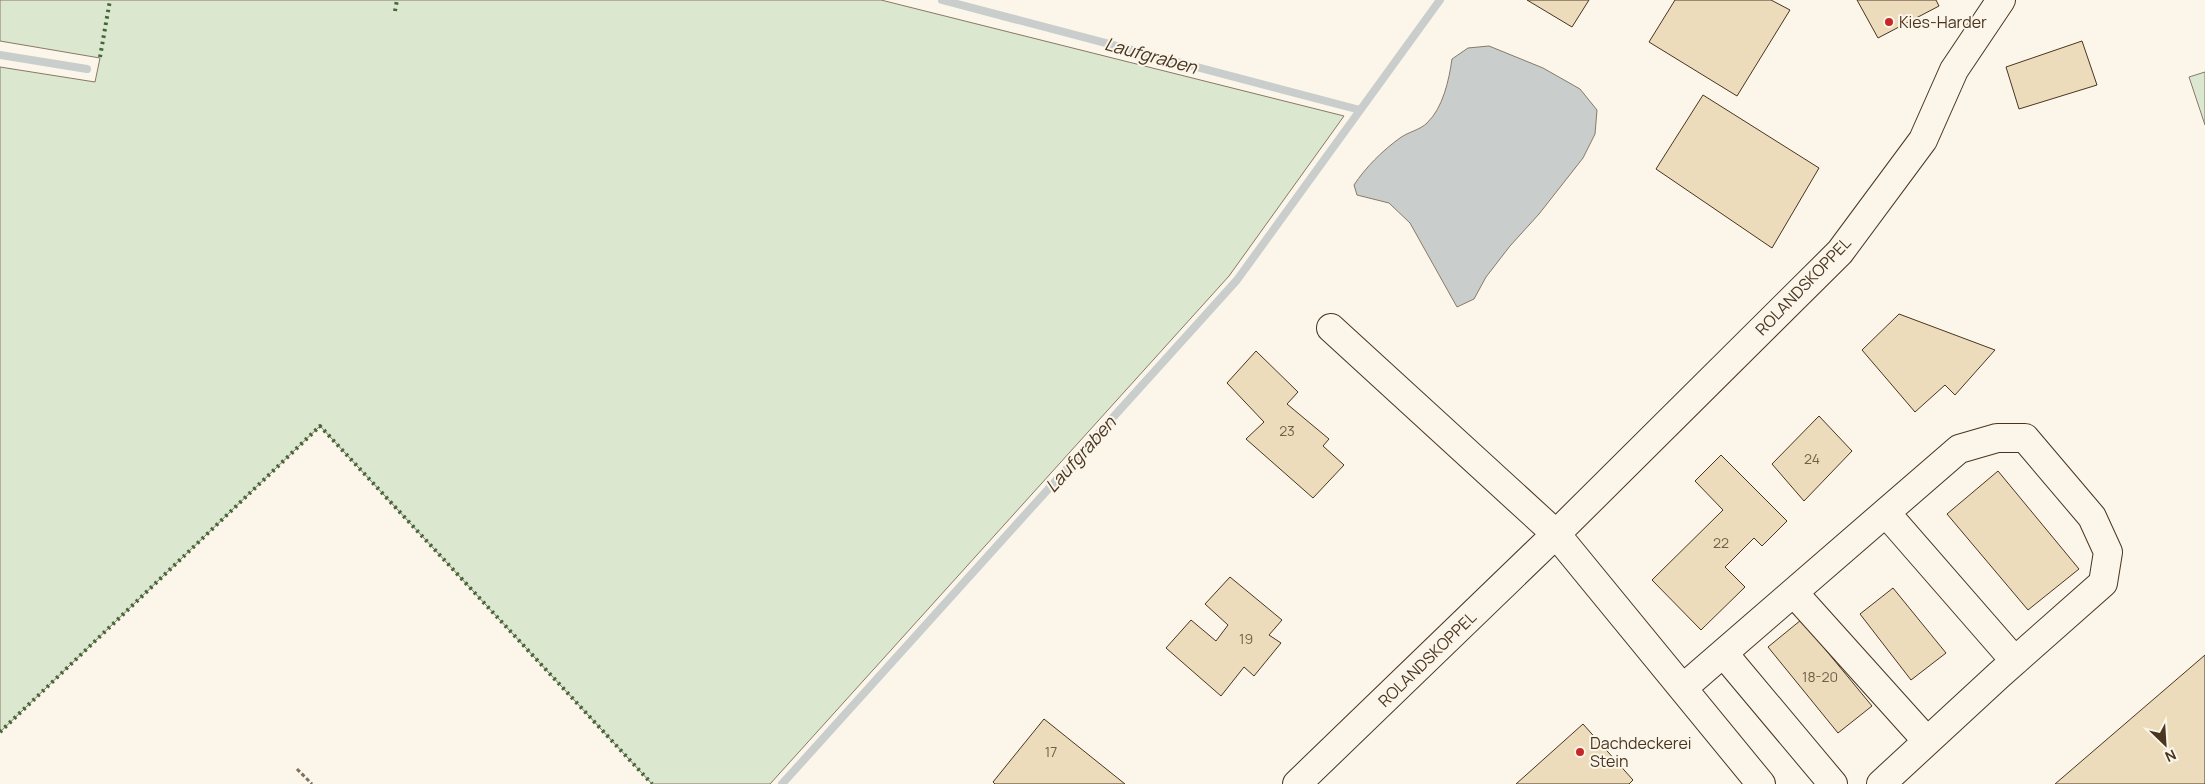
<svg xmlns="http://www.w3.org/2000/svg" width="2205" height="784" font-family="Manrope,sans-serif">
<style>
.green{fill:#dce7d0;stroke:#887966}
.water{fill:#c9cecd;stroke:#887966}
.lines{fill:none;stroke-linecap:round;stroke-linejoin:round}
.stream{stroke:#c9cecd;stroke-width:8}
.building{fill:#ecdcbc;stroke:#4a3520}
.minor-casing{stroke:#4a3520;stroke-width:30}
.path{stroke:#7f6f5c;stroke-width:3;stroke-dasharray:4 2.5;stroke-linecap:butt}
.minor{stroke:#fbf6e9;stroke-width:28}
.hedge{stroke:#436837;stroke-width:4;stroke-dasharray:2.5 4;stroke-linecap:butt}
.poi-dot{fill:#c62828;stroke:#fbf6e9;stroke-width:2}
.labels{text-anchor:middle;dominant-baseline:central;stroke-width:4;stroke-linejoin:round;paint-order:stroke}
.number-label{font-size:14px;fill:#725f47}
.poi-label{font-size:16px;fill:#4a3520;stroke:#fbf6e9;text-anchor:start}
.street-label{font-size:16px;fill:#4a3520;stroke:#fbf6e9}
.water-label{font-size:18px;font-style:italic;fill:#4a3520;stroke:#fbf6e9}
</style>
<rect width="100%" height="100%" fill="#fbf6e9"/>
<path class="green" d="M0 0H881L1344 116 1229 276 770 784H652L320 426 0 732V67L95 82 100 58 0 41Z
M2205 72V125L2189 77Z"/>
<path class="water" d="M1489 46 1543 68 1580 89 1597 110 1595 134 1583 158 1539 214 1510 246 1486 277 1474 299 1457 307 1410 223 1389 203 1357 195 1354 185C1365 168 1383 150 1400 138 1408 132 1420 130 1427 123 1443 108 1449 80 1452 59L1468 48Z"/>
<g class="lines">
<path class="stream" d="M942 0 1360 110
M0 55 87 69
M782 784 1237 280 1440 0"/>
</g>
<path class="building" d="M1527 0H1589L1572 27Z
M1675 0H1771L1790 10 1737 96 1649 42Z
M1857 0H1936L1939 6 1878 38Z
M2082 41 2097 85 2019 109 2006 67Z
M1703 95 1819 168 1772 248 1656 169Z
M1899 314 1995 350 1955 395 1945 385 1915 412 1862 350Z
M1256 351 1298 392 1287 404 1329 439 1323 446 1344 465 1313 498 1246 439 1264 422 1227 383Z
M1819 416 1852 451 1804 501 1772 464Z
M1721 455 1787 521 1762 546 1754 538 1725 567 1745 587 1701 630 1652 580 1723 510 1695 481Z
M1998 471 2079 569 2028 610 1947 514Z
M1230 577 1282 620 1269 635 1281 643 1254 676 1244 667 1221 696 1166 648 1191 620 1216 641 1228 625 1205 604Z
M1893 588 1946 653 1911 680 1860 614Z
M1801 620 1872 706 1838 733 1768 647Z
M2205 655V784H2055Z
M1044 719 1125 784H995L993 782Z
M1583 724 1633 780 1629 784H1516Z"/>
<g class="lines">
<g class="minor-casing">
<path id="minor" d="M1331 328 1556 534 1761 784
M1886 513 2015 661
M1794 593 1927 741
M1724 654 1833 784
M1683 688 1959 449 1997 438H2025L2092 517 2108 552 2103 583 1999 675 1881 784
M1297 784 1556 534 1840 252 1923 140 1954 70 2001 0"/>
</g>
<path class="path" d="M297 769 312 784"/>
<use href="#minor" class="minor"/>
<path class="hedge" d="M395 11 397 0
M100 57 110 0
M0 732 320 426 652 784"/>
</g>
<g class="poi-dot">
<circle cx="1889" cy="22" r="5"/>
<circle cx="1580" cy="752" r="5"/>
</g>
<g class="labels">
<g class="number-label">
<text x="1287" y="430">23</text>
<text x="1812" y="458">24</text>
<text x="1721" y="542">22</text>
<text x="1246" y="638">19</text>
<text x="1820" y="676">18-20</text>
<text x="1051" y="751">17</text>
</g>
<g class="poi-label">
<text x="1899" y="22">Kies-Harder</text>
<text x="1590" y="743">Dachdeckerei<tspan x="1590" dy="18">Stein</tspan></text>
</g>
<g class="street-label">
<text transform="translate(1803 286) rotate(-46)">ROLANDSKOPPEL</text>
<text transform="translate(1427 659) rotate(-44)">ROLANDSKOPPEL</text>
</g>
<g class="water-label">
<text transform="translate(1151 55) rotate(15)">Laufgraben</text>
<text transform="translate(1080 454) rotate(-48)">Laufgraben</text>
</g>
</g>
<g transform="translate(2165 744) rotate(155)" stroke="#fbf6e9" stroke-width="4" paint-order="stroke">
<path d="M0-4L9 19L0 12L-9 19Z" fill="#4a3520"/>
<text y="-8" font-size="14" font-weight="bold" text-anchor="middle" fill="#4a3520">N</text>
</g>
</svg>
